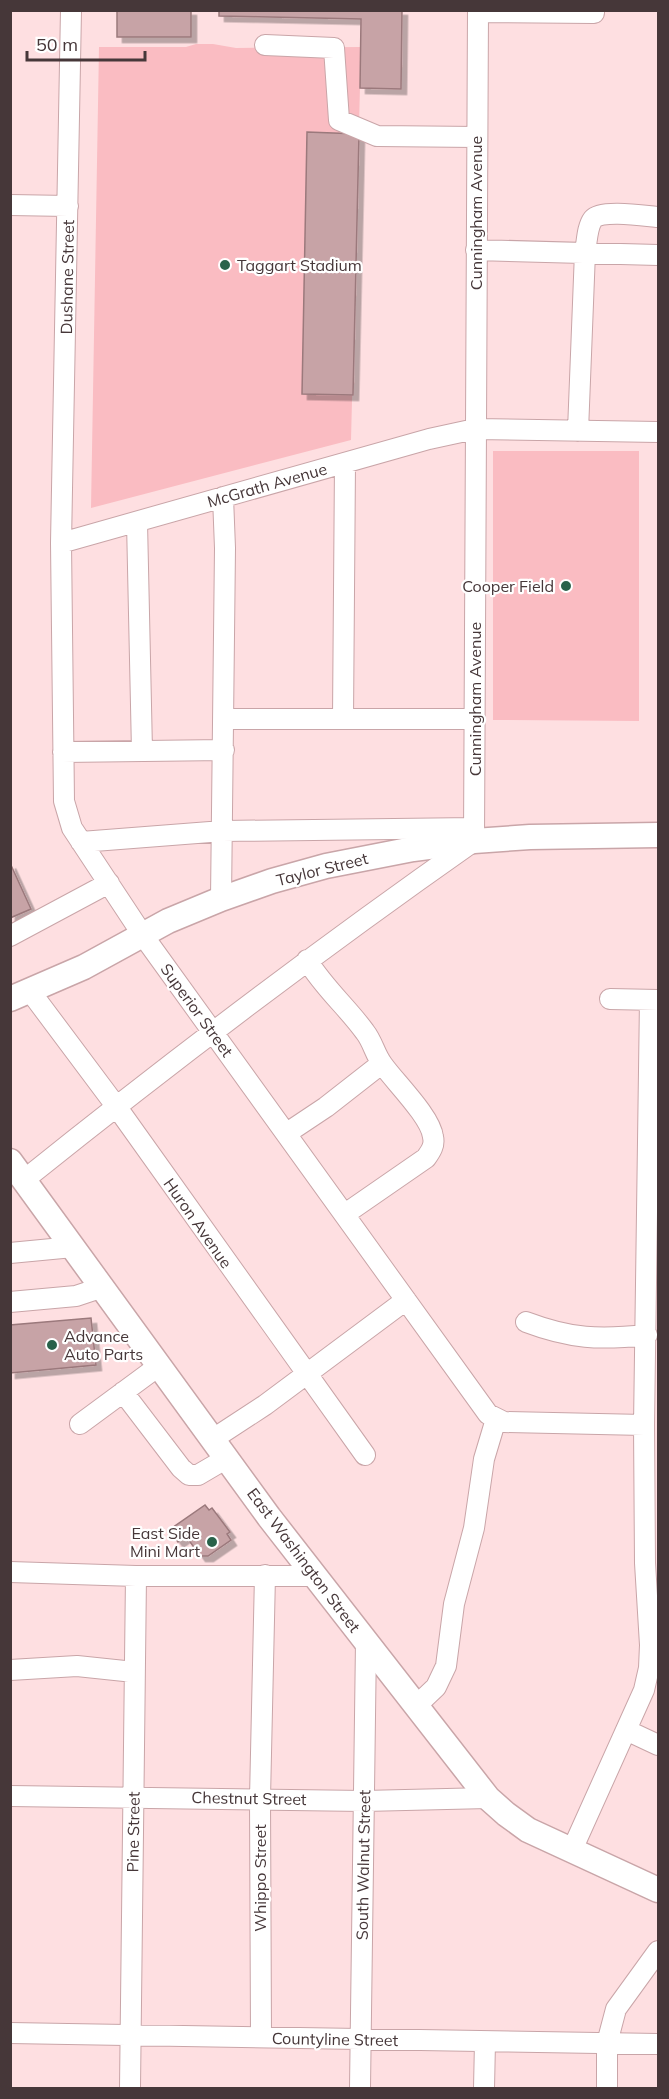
<svg xmlns="http://www.w3.org/2000/svg" width="669" height="2099" font-family="Mulish,sans-serif">
<style>
.green{fill:#fabcc2}
.building{fill:#c7a3a6;stroke:#9b797c;stroke-width:1.5;filter:url(#shadow)}
.lines{fill:none;stroke-linecap:round;stroke-linejoin:round}
.minor-casing{stroke:#c9a5a8;stroke-width:22}
.major-casing{stroke:#c9a5a8;stroke-width:27}
.minor{stroke:#fff;stroke-width:20}
.major{stroke:#fff;stroke-width:24}
.poi-dot{fill:#29624a;stroke:#fff;stroke-width:2}
.labels{text-anchor:middle;dominant-baseline:central;stroke-width:4.5;stroke-linejoin:round;paint-order:stroke}
.street-label{font-size:16px;fill:#463739;stroke:#fff}
.poi-label{font-size:16px;fill:#463739;stroke:#fff;text-anchor:start}
</style>
<defs>
<filter id="shadow"><feDropShadow dx="5.5" dy="5.5" stdDeviation="0" flood-color="#0004"/></filter>
</defs>
<rect width="100%" height="100%" fill="#fedfe1"/>
<path class="green" d="M196 44H213L236 48 361 47 351 440 91 508 99 47H186Z
M493 451H639V721L493 720Z"/>
<path class="building" d="M117 10H191V37H117Z
M219 10H402L401 89 360 88 361 19 219 16Z
M307 132 359 134 353 395 302 394Z
M10 863 31 909 10 918Z
M91 1318 96 1365 10 1373V1325Z
M205 1505 209 1510 212 1508 230 1532 227 1534 231 1540 208 1556H200L186 1536 178 1542 169 1530Z"/>
<g class="lines">
<g class="minor-casing">
<path id="minor" d="M71 10 61 543 64 801 72 828 142 934 488 1414 504 1422 644 1425
M478 12 594 13V10
M265 45 334 48 339 120 377 136 477 137
M10 205 68 206
M476 250 658 255
M578 431 585 252C587 242 587 227 593 219 601 209 646 216 658 217
M137 522 142 751
M61 543 429 439 475 429 658 432
M224 719H475
M343 719 345 463
M63 752 224 750
M81 842 223 831 474 828
M221 899 225 548 223 497
M10 936 109 883
M307 960C324 988 347 1007 365 1032 373 1042 375 1055 383 1065 395 1082 431 1117 433 1137 435 1145 431 1151 426 1158L345 1214
M30 991 116 1106 365 1455
M610 999 658 1000
M287 1133 326 1107 381 1064
M24 1180C171 1062 320 949 474 841L478 10
M10 1253 73 1247
M10 1302 76 1296 103 1287
M526 1322C571 1339 599 1340 647 1335
M123 1392 181 1468 189 1475H198L227 1458
M80 1424 160 1365
M213 1439 265 1405 406 1300
M10 1572 136 1576H314
M10 1670 77 1666 134 1672
M416 1706 436 1687 446 1666 454 1604 474 1528 484 1459 496 1419
M626 1730 658 1745
M10 1796 364 1801 488 1798
M572 1850 644 1690 649 1668 650 1645 645 1563 644 1425 650 1000
M10 2033 658 2044
M261 2037 260 1798 265 1575
M130 2088 136 1576
M360 2088 366 1642
M484 2088 485 2042
M607 2088V2043L616 2009 658 1951"/>
</g>
<g class="major-casing">
<path id="major" d="M10 999 84 967 168 921 221 899 272 881 326 866 413 849 474 841 530 837 658 835
M10 1161 269 1517 488 1798 506 1814 528 1830 658 1890"/>
</g>
<use href="#minor" class="minor"/>
<use href="#major" class="major"/>
</g>
<g class="poi-dot">
<circle cx="225" cy="265" r="6"/>
<circle cx="566" cy="586" r="6"/>
<circle cx="52" cy="1345" r="6"/>
<circle cx="212" cy="1542" r="6"/>
</g>
<g class="labels">
<g class="street-label">
<text transform="translate(476 213) rotate(-90)">Cunningham Avenue</text>
<text transform="translate(67 277) rotate(-89)">Dushane Street</text>
<text transform="translate(267 485) rotate(-16)">McGrath Avenue</text>
<text transform="translate(475 699) rotate(-90)">Cunningham Avenue</text>
<text transform="translate(322 869) rotate(-14)">Taylor Street</text>
<text transform="translate(197 1010) rotate(54)">Superior Street</text>
<text transform="translate(198 1223) rotate(55)">Huron Avenue</text>
<text transform="translate(304 1560) rotate(53)">East Washington Street</text>
<text transform="translate(249 1798) rotate(1)">Chestnut Street</text>
<text transform="translate(133 1832) rotate(-89)">Pine Street</text>
<text transform="translate(363 1865) rotate(-89)">South Walnut Street</text>
<text transform="translate(260 1878) rotate(-90)">Whippo Street</text>
<text transform="translate(335 2039) rotate(1)">Countyline Street</text>
</g>
<g class="poi-label">
<text x="237" y="265">Taggart Stadium</text>
<text x="554" y="586" text-anchor="end">Cooper Field</text>
<text x="64" y="1336">Advance<tspan x="64" dy="18">Auto Parts</tspan></text>
<text x="200" y="1533" text-anchor="end">East Side<tspan x="200" dy="18">Mini Mart</tspan></text>
</g>
</g>
<rect width="669" height="2099" fill="none" stroke="#463739" stroke-width="24"/>
<path d="M27 51v9h118v-9" fill="none" stroke="#463739" stroke-width="3"/>
<text x="36" y="51" font-size="18" fill="#463739" stroke="#ffffff" stroke-width="4.5" paint-order="stroke">50 m</text>
</svg>
